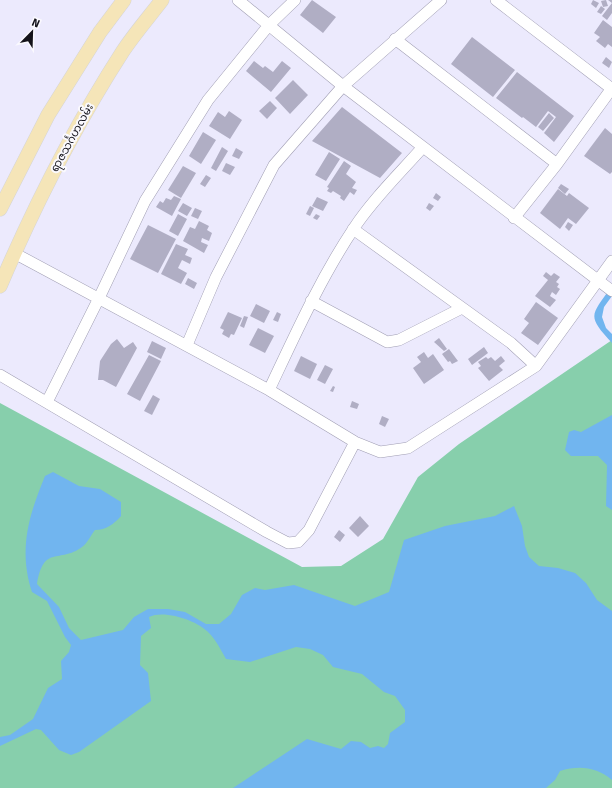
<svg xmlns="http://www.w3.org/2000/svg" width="612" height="788" font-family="'Fira Sans','Noto Sans Myanmar',sans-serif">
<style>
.green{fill:#87cfac}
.water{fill:#71b5ef}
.building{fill:#b0aec4}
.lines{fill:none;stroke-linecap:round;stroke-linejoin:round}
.minor-casing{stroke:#a09eb3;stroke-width:12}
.major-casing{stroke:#d5d5d6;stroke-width:15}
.minor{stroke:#fff;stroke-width:11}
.major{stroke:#f5e5b8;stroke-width:14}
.labels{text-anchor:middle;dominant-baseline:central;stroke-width:4;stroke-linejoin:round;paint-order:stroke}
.street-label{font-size:11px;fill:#14131a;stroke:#faf9fe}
</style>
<rect width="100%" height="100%" fill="#eceafd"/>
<path class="green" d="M612 340V788H0V403L302 567 341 566 383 539 418 477 459 444Z"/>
<path class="water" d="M612 286V296L604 307 602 317 606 328 612 334V343C586 315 591 316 612 286Z
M612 415V510L606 506 607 465 598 456H571L565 450 569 432 574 430 581 432Z
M53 472 79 486 100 489 121 502V516C114 524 106 530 95 530 91 535 87 544 82 547 59 564 44 544 37 584L59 607 69 628 81 640 123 630 134 617 148 609H168L185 612 206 624H219L231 614 242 595 255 588 265 590 294 585 355 606 389 592 404 540 445 526 495 516 514 506 522 526 525 546 529 557 539 566 558 568 575 573 586 583 597 600 612 611V780C597 767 579 765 560 771L555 780 546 788H233L307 739 341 749 351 741 361 742 370 748 378 746 384 748 388 744 390 733 405 722V710L395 696 384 692 362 674 333 667 323 655 310 649 296 647 250 662 226 659C221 650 216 640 209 633 199 621 164 609 149 617L151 628 141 636 140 665 148 673 151 701 79 752 71 755 59 750 41 730 36 729 0 746V737L10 735 33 719 48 688 62 679 61 661 69 652 71 645 65 637 47 601 32 592C18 549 29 515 45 476Z"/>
<path class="building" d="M312 0 336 17 323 33 300 15Z
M593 0 599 3 596 8 591 4Z
M606 0 608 6 603 7 601 1Z
M608 0H612V13L607 20 602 16 612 3Z
M601 6 605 9 601 14 597 12Z
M603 20 612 27V47L608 44 605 48 596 41 600 37 594 33Z
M472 37 515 70 493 97 451 64Z
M606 57 612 62 609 68 602 63Z
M254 61 263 68 265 66 273 72 282 61 291 68 271 92 246 71Z
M517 72 574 116 554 142 544 133 556 117 548 111 536 127 523 117 522 118 496 98Z
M293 80 308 95 290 114 275 98Z
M270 101 277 108 267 119 259 111Z
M342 107 402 153 380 178 312 141Z
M229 111 242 120 230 139 209 126 218 112 225 117Z
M549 113 554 118 543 131 538 127Z
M605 128 612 134V172L610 174 584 156Z
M203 132 216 140 201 164 189 156Z
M222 147 228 151 216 171 211 168Z
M236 148 243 152 239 159 232 156Z
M329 152 340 159 326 181 315 175Z
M344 161 351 166 346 174 356 182 352 188 357 190 354 195 350 192 344 201 340 198 341 196 333 191 331 193 327 191 329 188 327 187Z
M226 163 235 167 230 175 222 171Z
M183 166 196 173 181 198 168 190Z
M206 175 211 178 205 187 200 184Z
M561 184 569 189 565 194 558 188Z
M558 189 567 196 569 193 589 208 576 224 568 218 560 229 540 213Z
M436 193 441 197 438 201 433 198Z
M174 196 181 199 172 216 156 207 160 201 163 203 166 198 171 200Z
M317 197 328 202 323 211 312 206Z
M183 203 192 208 187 216 178 211Z
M429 203 434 206 430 211 426 208Z
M310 206 314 208 310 216 306 214Z
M195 208 202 211 198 219 191 216Z
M178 214 187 219 178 236 169 231Z
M316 214 320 216 317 220 313 218Z
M199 221 209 226 207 230 212 233 209 241 202 238 201 242 208 245 204 253 183 241 190 227 195 229Z
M568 222 573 225 569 231 565 227Z
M148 225 176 239 158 273 130 259Z
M176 244 188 249 185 255 192 258 190 264 182 260 178 268 187 273 181 284 161 274Z
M546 272 551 276 554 273 560 277 556 282 559 284 557 287 560 289 556 295 552 292 550 296 556 300 550 307 535 296 548 280 543 276Z
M188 278 197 283 194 289 185 284Z
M536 302 558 318 538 345 521 333 529 323 524 319Z
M256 304 270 311 264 323 250 316Z
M228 312 242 318 234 335 231 334 229 338 222 334 224 330 220 328Z
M277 312 281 314 278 322 273 320Z
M244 316 248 317 244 328 240 326Z
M258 328 274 336 265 353 249 345Z
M439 338 447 349 444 351 434 342Z
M117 339 124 348 133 342 137 348 116 387 103 380H98L100 361 111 344Z
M152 341 166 348 161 359 147 352Z
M484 347 488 353 472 365 468 359Z
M449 349 458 361 452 364 450 361 448 362 442 354Z
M424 352 428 358 433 354 444 370 424 384 413 368 421 362 417 357Z
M149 355 161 361 140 401 127 394Z
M301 356 317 364 310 379 294 371Z
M501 356 505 361 499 366 503 370 489 381 478 368 481 366 478 362 486 357 488 359 491 357 495 361Z
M325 365 333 369 325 384 317 380Z
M333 386 335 387 333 392 330 391Z
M153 395 160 399 152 415 144 411Z
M352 401 359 404 357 409 350 407Z
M382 416 389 419 385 427 379 424Z
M360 516 369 526 358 537 349 528Z
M339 530 345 535 340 542 334 537Z"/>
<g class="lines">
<g class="minor-casing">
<path id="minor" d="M238 0 343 86 612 291
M496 0 612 89
M395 39 557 164
M514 218 557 164 612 88
M353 229 511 343 536 366
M14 253 269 390 355 442 380 452 408 448 536 366 612 261
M311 301 387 342 399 340 462 308
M187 345 216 277 274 165 343 86 441 0
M0 375 267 532 288 543 298 542 309 530 355 442
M269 390C295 335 320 279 354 228 373 199 400 173 423 147
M47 402 99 298 145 201 208 100 269 25 295 0"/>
</g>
<g class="major-casing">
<path id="major" d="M0 209 48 115 100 32 124 0
M0 286C36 202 74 127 123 51 135 33 149 17 162 0"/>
</g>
<use href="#minor" class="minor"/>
<use href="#major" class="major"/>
</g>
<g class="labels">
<g class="street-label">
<text transform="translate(72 138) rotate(-61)">ရာဇသင်္ဂဟလမ်း</text>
</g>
</g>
<g transform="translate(32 32) rotate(23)" stroke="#faf9fe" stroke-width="3" paint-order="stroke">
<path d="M0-3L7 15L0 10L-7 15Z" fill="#14131a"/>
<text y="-6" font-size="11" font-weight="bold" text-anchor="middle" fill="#14131a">N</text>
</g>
</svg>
